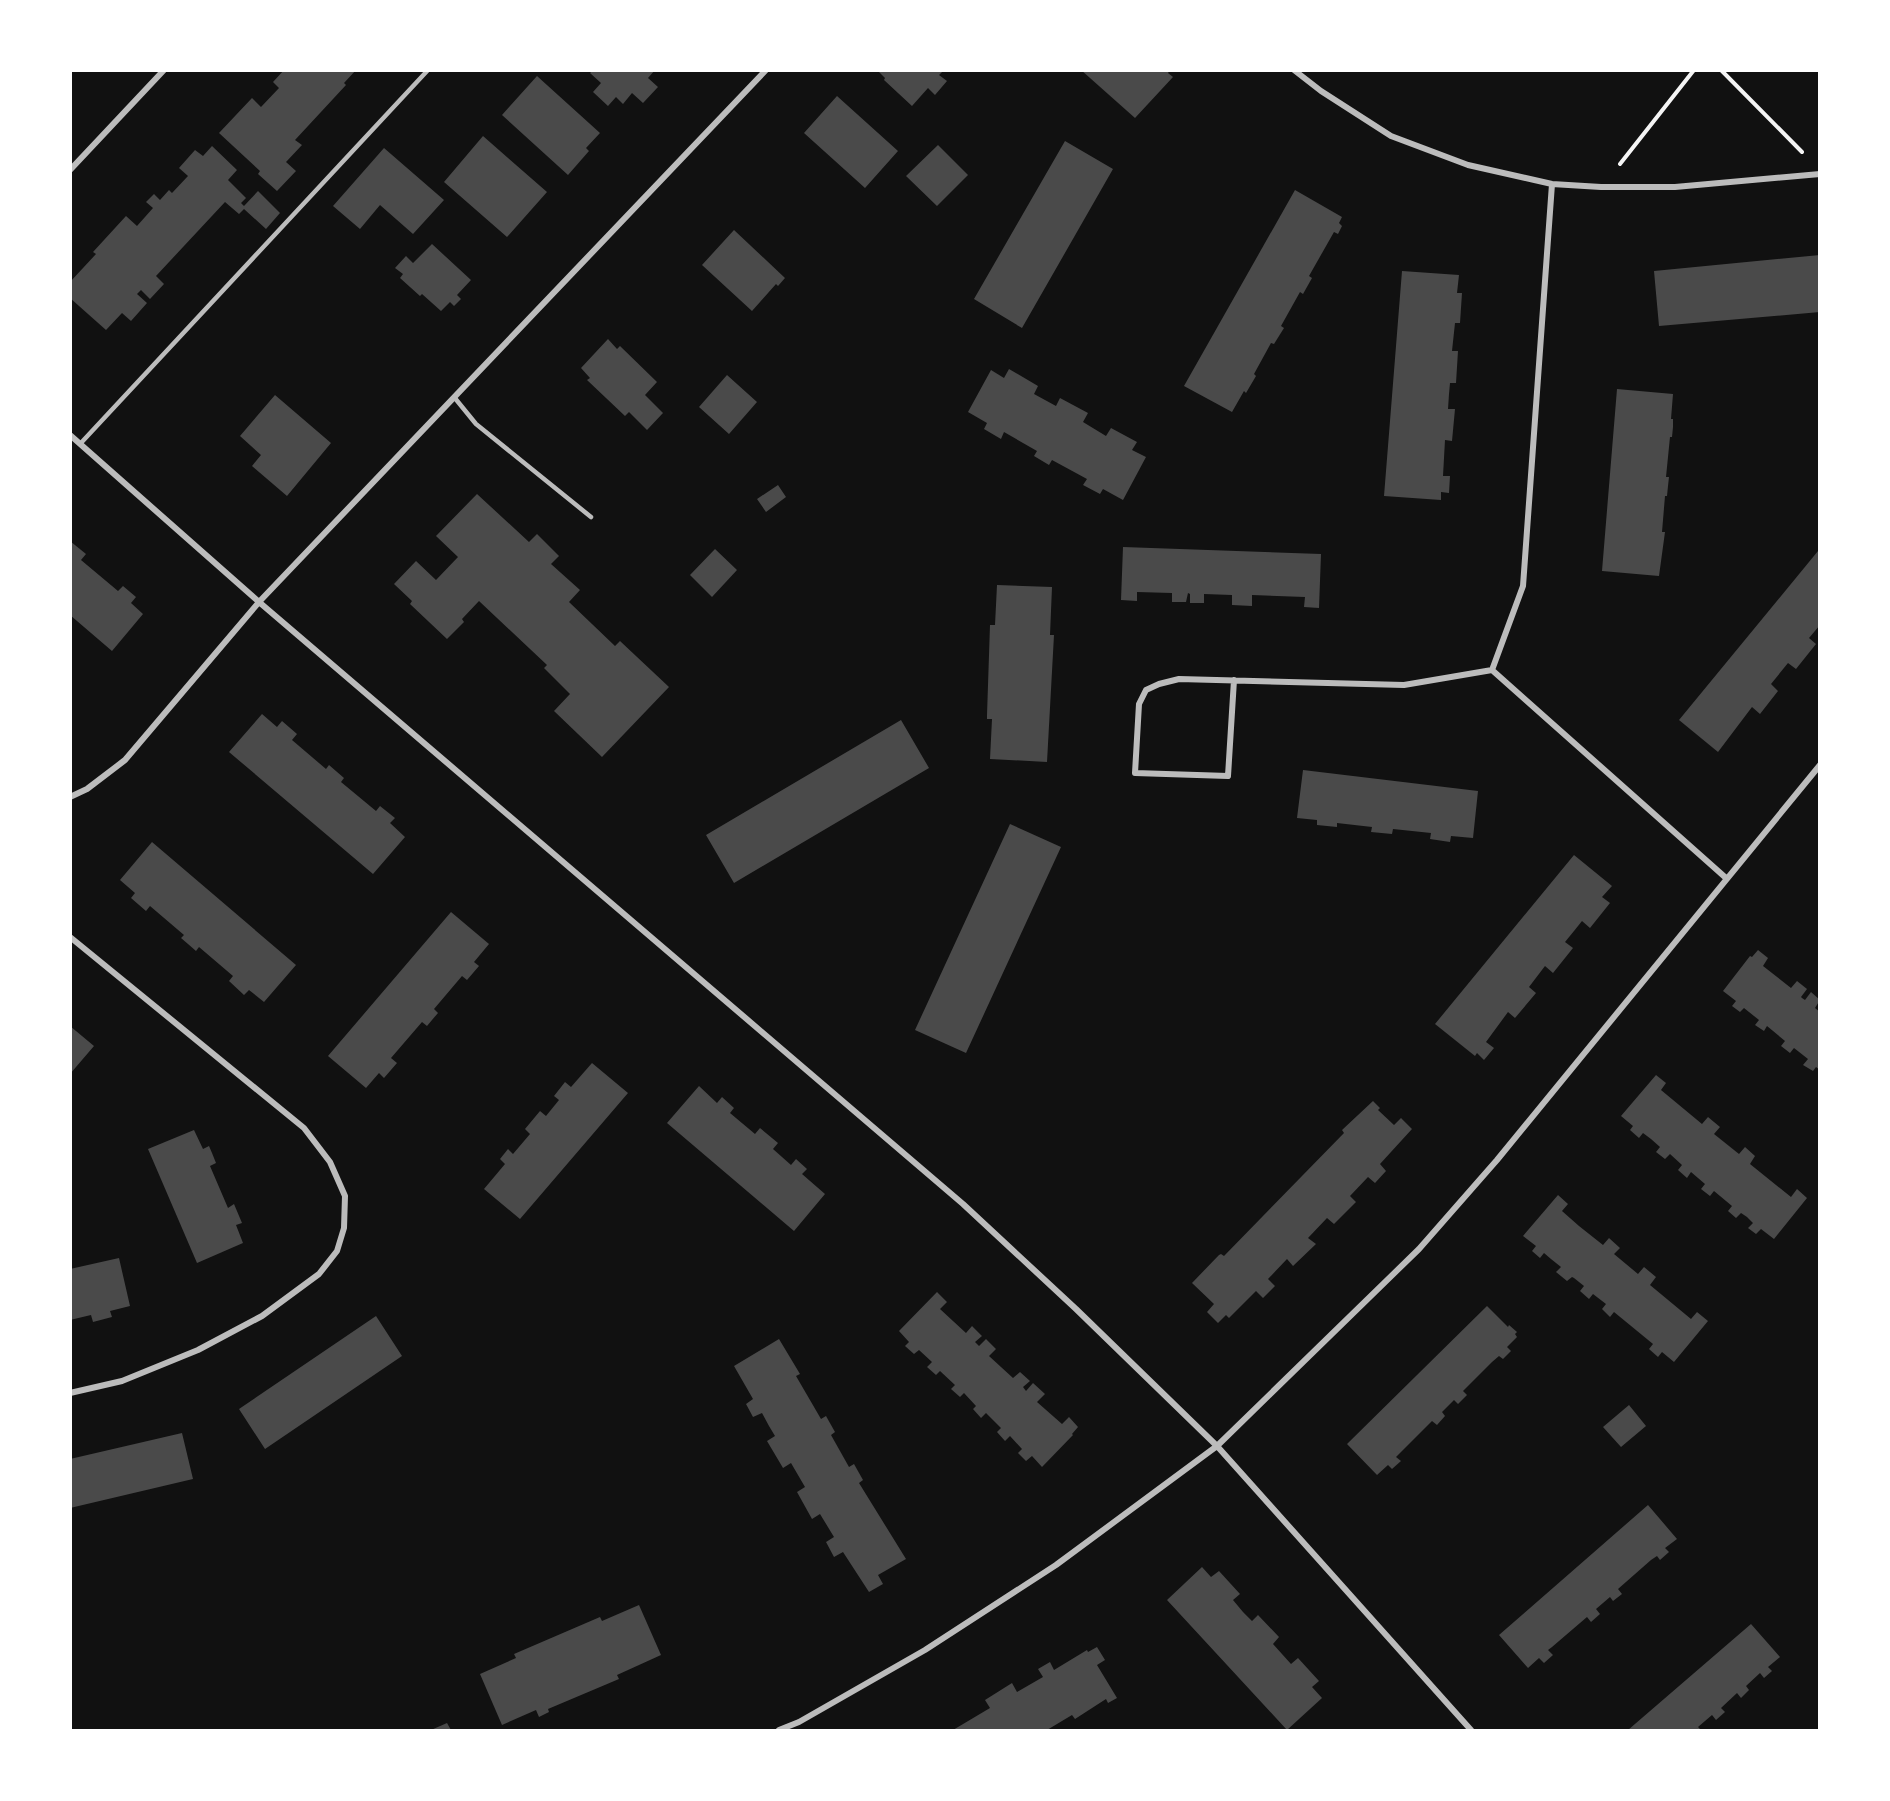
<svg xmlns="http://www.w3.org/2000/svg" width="1890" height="1801" font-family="'Exo 2',sans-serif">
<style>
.building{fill:#4a4a4a}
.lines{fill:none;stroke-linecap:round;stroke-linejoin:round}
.path{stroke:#f5f5f5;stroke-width:4}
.service{stroke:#bcbcbc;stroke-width:4.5}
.minor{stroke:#bcbcbc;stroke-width:6}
</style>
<rect width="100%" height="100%" fill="#111"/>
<path class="building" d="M284 70H356L344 83 346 85 295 140 302 145 286 162 296 171 277 191 258 174 260 171 219 133 252 98 261 107 279 88 273 82Z
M593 70H655L648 78 658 87 643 103 632 93 623 104 616 97 608 106 593 92 601 83 590 73Z
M877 70H944L939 75 947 81 935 95 928 88 912 106 884 80 885 78Z
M1081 70H1170L1168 73 1173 77 1135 118Z
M537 76 600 133 586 148 589 151 568 175 502 115Z
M837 96 898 151 865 188 804 133Z
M483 136 547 192 507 237 444 182Z
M1065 141 1113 169 1022 328 974 299Z
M938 145 968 175 937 206 906 176Z
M212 146 237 170 228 180 246 198 241 203 244 206 258 191 280 213 266 229 244 209 239 214 225 202 156 276 164 284 150 299 141 290 137 294 147 303 131 321 122 313 106 330 70 298V282L96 254 93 252 126 216 137 226 153 208 146 202 154 194 160 200 169 190 172 193 188 176 179 168 195 150 203 156Z
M384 148 444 200 413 234 380 205 360 229 333 206Z
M1295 190 1342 217 1339 223 1342 226 1338 234 1334 232 1309 276 1312 278 1303 294 1300 292 1281 326 1284 328 1274 344 1271 343 1254 374 1256 376 1246 393 1244 391 1232 412 1184 386Z
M734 230 785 278 778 286 776 284 752 311 702 265Z
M432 244 471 280 457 295 461 299 454 306 450 302 441 311 422 294 420 296 400 278 403 274 395 268 406 256 413 263Z
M1820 255V312L1659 326 1654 271Z
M1402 271 1459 275 1457 293H1462L1460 323H1455L1452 351H1458L1456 383H1450L1449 394 1448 409H1455L1452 441 1445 440 1443 476H1450L1449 493 1441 492V500L1384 496Z
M608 339 617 349 620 346 657 382 645 395 663 413 647 430 629 412 625 416 587 380 590 378 581 368Z
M1009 369 1038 386 1034 394 1056 406 1060 398 1088 413 1083 422 1106 436 1111 428 1137 442 1132 450 1146 457 1123 500 1103 489 1100 494 1083 485 1087 479 1052 460 1049 465 1034 456 1037 451 1004 432 1001 439 984 429 987 423 968 412 991 370 1004 378Z
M727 375 757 402 729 434 699 407Z
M1617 389 1673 394 1671 419H1673V427L1672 437H1670L1666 477H1669L1668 486 1667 496H1665L1662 532H1665L1659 576 1602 571Z
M275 395 331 443 287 496 252 466 261 455 240 436Z
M778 485 786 497 766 512 757 499Z
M477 494 529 542 537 534 559 556 551 564 580 590 569 602 615 646 620 641 669 687 602 757 554 711 570 694 544 668 547 665 479 601 462 619 464 622 447 639 410 604 412 601 394 584 416 561 436 580 458 557 436 536Z
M70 541 86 554 81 560 118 591 123 586 136 597 131 603 143 614 112 651 70 615Z
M1123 547 1321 554 1319 608 1304 607 1305 597 1252 595V606L1232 605V595L1204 594V603H1190V594L1188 593 1186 602H1172V593L1137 592V601L1121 600Z
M715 549 737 570 712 597 690 575Z
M1818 551 1820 552V625L1809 638 1816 644 1796 669 1788 663 1771 684 1778 691 1760 714 1752 707 1718 752 1679 720Z
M997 585 1052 587 1050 635H1054L1047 762 990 759 992 719H987V715L990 625H995Z
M262 714 277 727 282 721 297 734 292 740 326 769 329 765 344 778 341 782 376 811 380 806 395 818 390 823 405 837 373 874 229 752Z
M901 720 929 768 734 883 706 835Z
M1303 770 1478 791 1473 838 1451 836 1450 842 1430 839 1431 833 1393 829 1392 834 1371 832 1372 827 1337 823V827L1317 825V820L1297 818Z
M1010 824 1061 847 966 1053 915 1030Z
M152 842 296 965 264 1002 249 990 244 995 229 981 233 976 199 947 196 951 188 944 181 938 184 935 150 906 146 911 131 898 135 893 120 880Z
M1574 855 1612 886 1602 897 1610 903 1590 928 1582 921 1574 931 1565 942 1573 948 1553 973 1545 966 1529 987 1536 993 1515 1018 1508 1012 1486 1042 1494 1048 1484 1060 1477 1053 1475 1056 1435 1024Z
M451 912 489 944 474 962 479 966 467 980 462 976 434 1009 438 1013 432 1020 427 1026 422 1022 391 1058 397 1063 384 1078 379 1073 366 1088 328 1056Z
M1758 950 1768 958 1763 966 1791 988 1797 981 1807 989 1801 997 1802 998 1805 1000 1811 992 1820 1000 1815 1008 1820 1012V1070L1816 1067 1813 1071 1803 1065 1808 1059 1794 1048 1790 1053 1781 1046 1785 1041 1767 1026 1764 1031 1755 1025 1759 1020 1744 1008 1740 1012 1732 1006 1736 1001 1723 991 1750 956 1752 957Z
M70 1026 94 1046 70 1074Z
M592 1063 628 1093 520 1219 484 1189 505 1164 500 1159 508 1149 513 1154 530 1134 525 1129 540 1111 546 1116 559 1100 554 1096 565 1082 571 1087Z
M1656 1075 1666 1083 1661 1090 1702 1124 1708 1117 1720 1127 1714 1134 1739 1154 1745 1147 1755 1156 1750 1164 1791 1197 1797 1189 1807 1198 1774 1239 1761 1229 1756 1234 1748 1228 1753 1223 1747 1217 1741 1213 1736 1218 1728 1211 1732 1206 1714 1191 1710 1196 1701 1189 1705 1184 1691 1172 1687 1178 1678 1170 1682 1165 1670 1154 1665 1159 1656 1152 1660 1147 1651 1139 1643 1133 1639 1138 1630 1130 1633 1126 1621 1116Z
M699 1086 717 1103 722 1097 734 1108 730 1113 755 1134 760 1128 778 1143 773 1149 791 1165 796 1159 807 1169 802 1174 825 1194 794 1231 667 1123Z
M1373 1101 1380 1108 1378 1110 1394 1125 1401 1118 1412 1129 1380 1164 1386 1171 1375 1183 1368 1177 1350 1196 1356 1202 1334 1224 1327 1218 1308 1238 1316 1244 1293 1266 1287 1259 1268 1279 1275 1286 1263 1298 1256 1291 1229 1318 1226 1315 1218 1323 1207 1312 1214 1304 1192 1283 1219 1255 1221 1254 1224 1256 1344 1133 1342 1130Z
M194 1130 203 1149 209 1146 212 1153 216 1163 210 1166 228 1208 234 1204 242 1223 236 1225 243 1243 197 1263 148 1149Z
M1558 1195 1568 1204 1562 1211 1579 1226 1603 1245 1609 1238 1620 1248 1614 1254 1638 1274 1644 1267 1656 1277 1650 1285 1691 1319 1697 1312 1708 1321 1674 1362 1662 1352 1658 1357 1649 1349 1653 1344 1614 1312 1610 1317 1602 1309 1606 1304 1593 1294 1589 1299 1580 1291 1584 1286 1574 1278 1572 1277 1567 1281 1556 1272 1561 1267 1551 1259 1544 1253 1540 1258 1532 1251 1536 1246 1523 1236Z
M119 1258 130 1306 110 1311 112 1317 93 1322 91 1315 70 1320V1269Z
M937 1292 947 1302 940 1309 966 1333 972 1326 982 1336 975 1342 979 1346 986 1339 996 1349 989 1356 1013 1378 1020 1372 1030 1381 1023 1387 1026 1391 1033 1383 1045 1394 1037 1402 1062 1424 1069 1417 1078 1427 1072 1434 1073 1435 1042 1467 1032 1456 1026 1461 1018 1453 1022 1449 1010 1436 1005 1441 997 1432 1001 1428 986 1413 981 1418 973 1409 976 1406 964 1393 960 1397 951 1389 955 1385 940 1371 936 1375 927 1367 932 1362 919 1350 914 1354 905 1346 909 1342 899 1331Z
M1487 1306 1508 1327 1509 1325 1517 1332 1515 1334 1517 1337 1507 1347 1511 1351 1503 1359 1499 1356 1492 1362 1463 1391 1467 1395 1458 1404 1454 1400 1442 1412 1445 1416 1437 1425 1432 1421 1396 1457 1401 1461 1392 1469 1388 1465 1377 1475 1347 1444Z
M376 1316 402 1356 265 1449 239 1409Z
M779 1339 800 1374 796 1376 821 1419 826 1416 835 1432 831 1435 849 1467 854 1464 863 1480 859 1483 906 1559 878 1575 883 1584 869 1592 843 1552 834 1557 826 1542 834 1537 820 1514 812 1519 797 1492 805 1487 791 1463 783 1468 767 1441 775 1436 769 1426 762 1413 753 1417 746 1404 753 1399 734 1366Z
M1629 1405 1646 1426 1621 1447 1603 1427Z
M182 1433 193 1479 70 1508V1459Z
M1648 1505 1677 1539 1665 1548 1669 1552 1660 1560 1657 1556 1651 1560 1618 1589 1622 1594 1613 1601 1610 1597 1596 1609 1600 1614 1591 1622 1587 1617 1552 1647 1548 1650 1553 1655 1544 1663 1539 1658 1528 1668 1499 1635Z
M1202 1567 1211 1577 1219 1571 1240 1594 1233 1600 1243 1612 1252 1621 1258 1615 1279 1637 1273 1644 1291 1664 1298 1658 1319 1681 1312 1687 1322 1698 1287 1730 1167 1600Z
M639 1605 661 1655 617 1675 619 1679 548 1709 549 1712 539 1717 536 1710 502 1725 480 1674 516 1658 514 1654 600 1617 602 1621Z
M1751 1624 1780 1657 1768 1667 1772 1671 1764 1678 1760 1673 1746 1686 1749 1690 1741 1698 1737 1693 1721 1708 1725 1712 1716 1720 1712 1715 1698 1727 1701 1730H1628Z
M1097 1647 1105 1660 1097 1665 1117 1698 1108 1703 1106 1699 1075 1719 1072 1715 1047 1730H953L990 1708 985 1700 1012 1683 1017 1692 1043 1677 1038 1669 1050 1662 1054 1670 1087 1650 1088 1652Z
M447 1723 451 1730H431Z"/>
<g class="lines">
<path class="path" d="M1721 70 1802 152
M1620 164 1694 70"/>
<path class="service" d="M454 397 476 424 591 517
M80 444 428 70"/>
<path class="minor" d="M1294 70 1321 91 1391 136 1468 165 1552 184 1601 187H1675L1820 174
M70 170 164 70
M70 435 259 602 963 1204 1076 1309 1217 1446 1471 1730
M1492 670 1523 586 1552 184
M1492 670 1726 878
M1234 680 1228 776 1135 773 1139 704 1146 690 1159 684 1179 679 1404 685 1492 670
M70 797 87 789 125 760 259 602 766 70
M70 937 304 1128 330 1162 345 1196 344 1228 337 1251 319 1274 262 1316 198 1350 122 1381 70 1393
M779 1730 799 1722 925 1650 1056 1565 1217 1446 1419 1249 1497 1160 1820 765"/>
</g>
<rect width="1890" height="1801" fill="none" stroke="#ffffff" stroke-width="144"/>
</svg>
